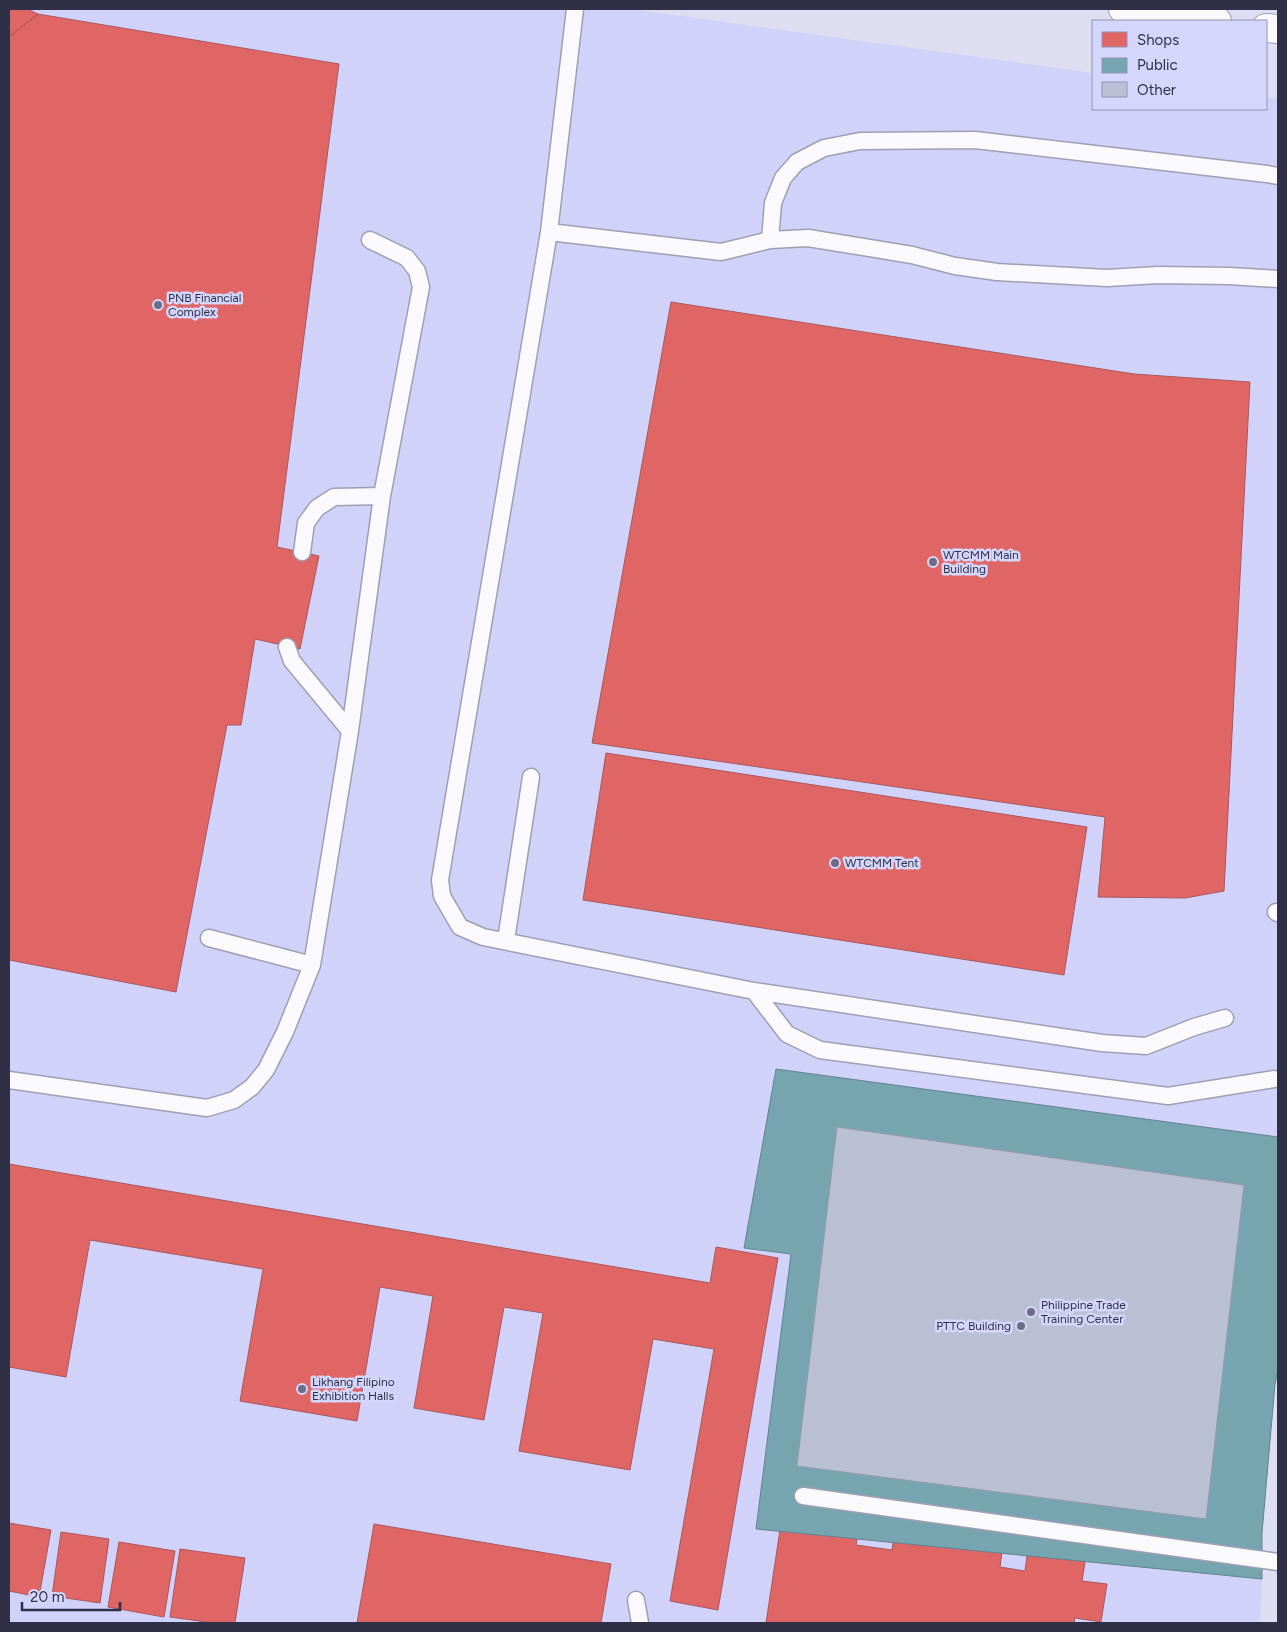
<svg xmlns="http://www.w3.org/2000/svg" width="1287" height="1632" font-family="Figtree,sans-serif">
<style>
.built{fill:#d0d2f9}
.shops{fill:#e06666;stroke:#ab565d}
.public{fill:#76a5af;stroke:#618290}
.building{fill:#bac0d4;stroke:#9499ab}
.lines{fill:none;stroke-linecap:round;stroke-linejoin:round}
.lane-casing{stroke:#9e9fb2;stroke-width:19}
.secondary-casing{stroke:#9e9fb2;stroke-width:30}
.lane{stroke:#fafafd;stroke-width:16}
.secondary{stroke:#fafafd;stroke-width:28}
.poi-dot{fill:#6c6d84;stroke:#d4d6fb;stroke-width:2}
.labels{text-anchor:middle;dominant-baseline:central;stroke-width:5;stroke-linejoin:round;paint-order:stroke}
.poi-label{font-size:12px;fill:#2f3048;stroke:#d4d6fb;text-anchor:start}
</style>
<rect width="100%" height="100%" fill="#dddef2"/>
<path class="built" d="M9 9H631L1093 73V109H1266V97L1278 99V1137L776 1069 744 1248 791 1254 756 1529 1262 1579 1260 1623H9Z"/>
<path class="shops" d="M9 9H27L38 14 9 37Z
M38 14 339 64 277 547 319 556 300 649 255 639 241 725H227L176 992 9 960V37Z
M671 302 1134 374 1250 382 1224 891 1185 898 1098 897 1105 817 592 743Z
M606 753 1087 827 1064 975 583 900Z
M9 1164 710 1283 716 1247 778 1258 718 1610 670 1601 714 1349 653 1339 630 1470 519 1451 543 1313 504 1307 484 1420 414 1408 433 1296 380 1287 357 1421 240 1401 263 1269 90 1240 66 1377 9 1367Z
M783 1510 860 1521 856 1545 892 1550 895 1527 1003 1543 1000 1567 1025 1571 1028 1548 1086 1556 1082 1581 1107 1584 1101 1622 1075 1618 1074 1623H766Z
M9 1523 51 1530 39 1597 9 1591Z
M374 1524 611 1564 601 1623H357Z
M61 1532 109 1539 100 1603 52 1596Z
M119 1542 175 1551 164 1617 108 1607Z
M180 1549 245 1558 235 1623H213L170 1617Z"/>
<path class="public" d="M776 1069 1278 1137V1371L1275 1384 1262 1533V1579L756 1529 791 1254 744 1248Z"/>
<path class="building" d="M837 1127 1244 1185 1206 1519 797 1466Z"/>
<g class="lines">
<g class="lane-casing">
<path id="lane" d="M575 9 549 232 440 880 442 896 460 927 483 937 754 991 1102 1043 1146 1046 1194 1027 1225 1018
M549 232 721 252 770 240 808 238 912 255 955 266 997 272 1107 278 1158 275 1229 276 1278 279
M770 240 773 203 783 178 797 162 824 148 860 141 975 140 1267 174 1278 176
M302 552 306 523 317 508 334 497 382 496
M287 647 292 661 350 731
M1276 912 1278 913
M209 938 312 965
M506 940 531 777
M754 991 787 1034 820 1050 1168 1096 1274 1079
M9 1080 207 1108 234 1100 252 1087 266 1070 285 1032 312 965 350 731 382 496 421 287 417 271 407 258 370 240
M803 1496 1278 1562
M636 1600 640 1623"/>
</g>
<g class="secondary-casing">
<path id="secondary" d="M1123 9 1217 21
M1266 28 1278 29"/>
</g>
<use href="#lane" class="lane"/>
<use href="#secondary" class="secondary"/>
</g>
<g class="poi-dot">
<circle cx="158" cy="305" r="5"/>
<circle cx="933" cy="562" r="5"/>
<circle cx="835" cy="863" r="5"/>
<circle cx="1031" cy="1312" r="5"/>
<circle cx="1021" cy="1326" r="5"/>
<circle cx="302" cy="1389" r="5"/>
</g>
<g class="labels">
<g class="poi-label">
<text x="168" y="298">PNB Financial<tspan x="168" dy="14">Complex</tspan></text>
<text x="943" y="555">WTCMM Main<tspan x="943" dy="14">Building</tspan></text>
<text x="845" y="863">WTCMM Tent</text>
<text x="1041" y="1305">Philippine Trade<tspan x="1041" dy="14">Training Center</tspan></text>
<text x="1011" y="1326" text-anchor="end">PTTC Building</text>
<text x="312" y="1382">Likhang Filipino<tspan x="312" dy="14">Exhibition Halls</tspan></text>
</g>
</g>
<rect width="1287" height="1632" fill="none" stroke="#2f3048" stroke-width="20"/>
<rect x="1092" y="20" width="175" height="90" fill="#d4d6fb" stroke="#9294b3"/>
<rect x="1102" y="32" width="25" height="15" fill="#e06666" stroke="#9294b3"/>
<text x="1137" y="45" font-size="15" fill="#2f3048">Shops</text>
<rect x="1102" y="58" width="25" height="15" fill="#76a5af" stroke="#9294b3"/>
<text x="1137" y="70" font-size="15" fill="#2f3048">Public</text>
<rect x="1102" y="82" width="25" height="15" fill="#bac0d4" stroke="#9294b3"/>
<text x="1137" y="95" font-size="15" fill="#2f3048">Other</text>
<path d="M22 1602v8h98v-8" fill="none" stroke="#2f3048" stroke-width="2.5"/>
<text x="30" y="1602" font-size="15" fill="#2f3048" stroke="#d4d6fb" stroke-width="4" paint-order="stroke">20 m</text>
</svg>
